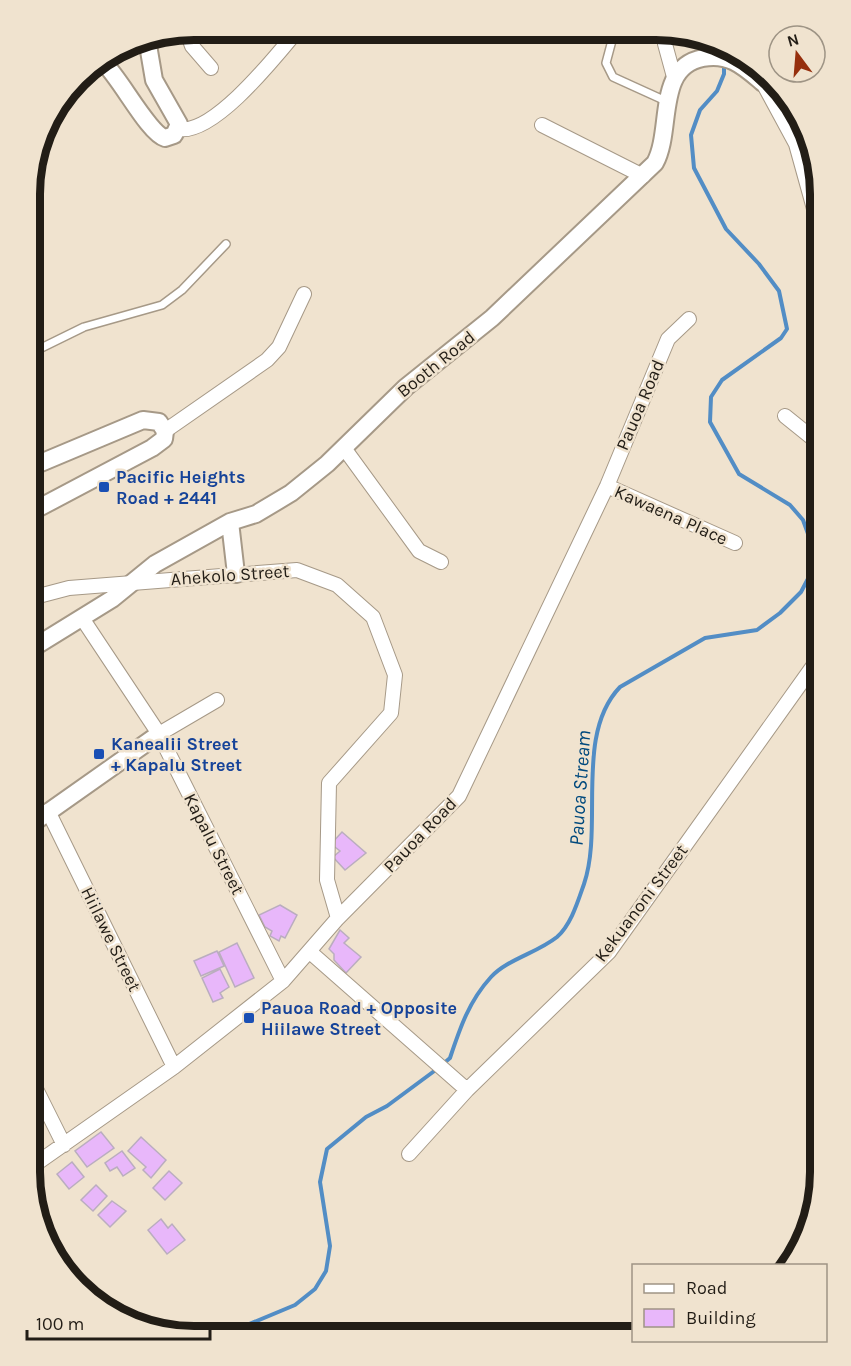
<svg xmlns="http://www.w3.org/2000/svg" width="851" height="1366" font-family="Karla,sans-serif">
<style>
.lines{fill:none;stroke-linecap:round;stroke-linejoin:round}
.stream{stroke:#528dc5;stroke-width:4}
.building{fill:#e8b7fa;stroke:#baadbf;stroke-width:1.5}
.service-casing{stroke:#a69987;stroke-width:10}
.minor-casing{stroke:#a69987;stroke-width:16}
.tertiary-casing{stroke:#a69987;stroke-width:20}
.service{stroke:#fff;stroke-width:7}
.minor{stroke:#fff;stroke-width:14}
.tertiary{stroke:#fff;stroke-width:16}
.transit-dot{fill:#1a4fb4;stroke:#f0e3cf;stroke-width:2}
.labels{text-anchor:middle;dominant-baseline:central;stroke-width:5;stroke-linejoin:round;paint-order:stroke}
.street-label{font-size:18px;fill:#221d16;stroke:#f0e3cf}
.transit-label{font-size:18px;font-weight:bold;fill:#164399;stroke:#f0e3cf;text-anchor:start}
.water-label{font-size:20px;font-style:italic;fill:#00497d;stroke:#f0e3cf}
.rim{fill:none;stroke:#221d16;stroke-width:8}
</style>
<rect width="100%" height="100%" fill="#f0e3cf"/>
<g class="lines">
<path class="stream" d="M443 1064 450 1058C460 1028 469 1001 491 977 508 959 537 953 557 937 571 925 578 901 584 884 604 826 574 735 620 687L705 638 757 630 780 613 801 592 811 573V542L803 520 790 505 739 474 710 422 711 397 722 380 781 338 787 329 779 291 759 264 726 229 694 168 691 135 700 110 717 91 724 74V62
M223 1335 295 1305 315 1289 326 1271 330 1246 320 1182 327 1149 366 1117 387 1106 437 1069"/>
</g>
<path class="building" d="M342 832 366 853 345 870 333 857 340 851 331 844Z
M280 905 297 915 285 938 281 936 279 941 270 936 272 931 265 927 259 915Z
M340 930 349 938 344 943 361 957 346 973 334 960V954L329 949Z
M237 943 254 978 235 987 219 952Z
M217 951 224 966 201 976 194 961Z
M220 969 229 987 220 993 223 998 213 1002 202 978Z
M101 1132 114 1148 87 1167 75 1151Z
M141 1137 166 1160 151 1178 143 1170 146 1167 128 1151Z
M122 1151 135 1168 123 1176 117 1167 110 1171 105 1163Z
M72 1162 84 1177 69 1189 57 1174Z
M169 1171 182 1183 165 1200 153 1188Z
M96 1185 107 1196 93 1211 81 1200Z
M112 1201 126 1211 110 1227 98 1215Z
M161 1219 168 1228 172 1224 185 1240 167 1254 148 1230Z"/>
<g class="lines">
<g class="service-casing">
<path id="service" d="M614 33 606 63 613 77 668 102
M31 353 84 327 162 305 182 290 226 244"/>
</g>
<g class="minor-casing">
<path id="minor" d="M187 32 192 46 211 68
M668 33 665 44 674 77
M763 83 796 144 821 234
M542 125 643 176
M179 129C214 135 276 56 297 31
M785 416 821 445
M165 431 267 360 279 347 304 294
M344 448 419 551 441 562
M607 486 735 543
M31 598 69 588 297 570 337 585 373 617 395 675 391 713 329 783 327 880 338 918
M82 618 159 734 283 981
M159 734 217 700
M48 811 174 1067
M310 952 467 1090
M30 1077 64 1145
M409 1154 467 1090 609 952 821 655
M30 1168 174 1067 283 981 338 918 459 796 607 486 668 339 689 319"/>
</g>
<g class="tertiary-casing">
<path id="tertiary" d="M102 61C120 77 148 133 165 138L174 135 179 124 154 80 147 39
M31 512 152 448 164 439 165 431 159 422 143 420 31 467
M230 522 236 574
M31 649 112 599 155 564 230 522 256 514 291 493 327 464 406 387 492 318 655 163C673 130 655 67 703 58 730 53 744 67 763 83H771
M30 825 159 734"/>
</g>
<use href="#service" class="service"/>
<use href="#minor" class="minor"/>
<use href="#tertiary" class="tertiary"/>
</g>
<g class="transit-dot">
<rect x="98" y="481" width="12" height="12" rx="3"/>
<rect x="93" y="748" width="12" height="12" rx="3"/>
<rect x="243" y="1012" width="12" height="12" rx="3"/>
</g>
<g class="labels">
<g class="street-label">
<text transform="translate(436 364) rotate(-39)">Booth Road</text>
<text transform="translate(640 405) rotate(-67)">Pauoa Road</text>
<text transform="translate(671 515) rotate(24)">Kawaena Place</text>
<text transform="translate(230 575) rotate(-4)">Ahekolo Street</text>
<text transform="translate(420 835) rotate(-46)">Pauoa Road</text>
<text transform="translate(214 844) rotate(63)">Kapalu Street</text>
<text transform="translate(641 903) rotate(-53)">Kekuanoni Street</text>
<text transform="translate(111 939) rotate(64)">Hiilawe Street</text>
</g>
<g class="transit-label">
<text x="116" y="477">Pacific Heights<tspan x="116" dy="21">Road + 2441</tspan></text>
<text x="111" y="744">Kanealii Street<tspan x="111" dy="21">+ Kapalu Street</tspan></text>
<text x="261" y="1008">Pauoa Road + Opposite<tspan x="261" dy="21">Hiilawe Street</tspan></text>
</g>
<g class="water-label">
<text transform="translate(580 788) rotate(-86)">Pauoa Stream</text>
</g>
</g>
<path d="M0 0H851V1366H0ZM194 40H656A154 154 0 0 1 810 194V1172A154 154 0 0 1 656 1326H194A154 154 0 0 1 40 1172V194A154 154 0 0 1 194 40Z" fill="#f0e3cf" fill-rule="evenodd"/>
<path class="rim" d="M194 40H656A154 154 0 0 1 810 194V1172A154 154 0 0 1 656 1326H194A154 154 0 0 1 40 1172V194A154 154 0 0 1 194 40Z"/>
<rect x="632" y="1264" width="195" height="78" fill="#f0e3cf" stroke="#9e9485" stroke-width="1.5"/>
<rect x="644" y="1284" width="30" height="9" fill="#ffffff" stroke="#9e9485" stroke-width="1.5"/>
<text x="686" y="1294" font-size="18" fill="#221d16">Road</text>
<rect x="644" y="1309" width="30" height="18" fill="#e8b7fa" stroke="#9e9485" stroke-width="1.5"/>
<text x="686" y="1324" font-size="18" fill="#221d16">Building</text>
<g transform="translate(797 54) rotate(344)"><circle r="28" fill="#f0e3cf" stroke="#9e9485" stroke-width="1.5"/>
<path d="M0-4.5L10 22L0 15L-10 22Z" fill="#962f0d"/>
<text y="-9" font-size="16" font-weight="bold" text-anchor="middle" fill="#221d16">N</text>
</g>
<path d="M27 1330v9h183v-9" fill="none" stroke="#221d16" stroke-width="3"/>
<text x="36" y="1330" font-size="18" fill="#221d16" stroke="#f0e3cf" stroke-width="4.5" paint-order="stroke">100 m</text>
</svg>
